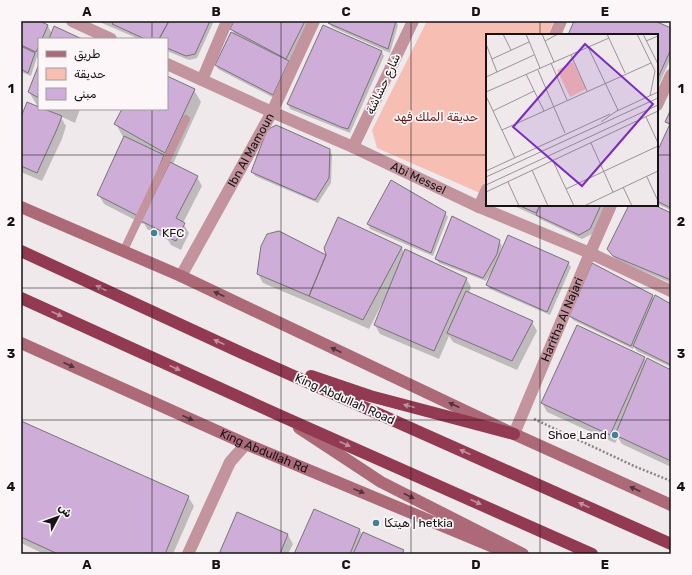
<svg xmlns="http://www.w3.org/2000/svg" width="692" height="575" font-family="Rubik,'Noto Sans Arabic',sans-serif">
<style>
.green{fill:#f7beb4}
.shadow{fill:#0003;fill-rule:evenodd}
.building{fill:#ceadd8;stroke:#777478}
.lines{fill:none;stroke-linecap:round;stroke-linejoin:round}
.path{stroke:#898487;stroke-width:2.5;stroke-dasharray:2 2;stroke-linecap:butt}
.service{stroke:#c3949d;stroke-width:8}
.minor{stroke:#c3949d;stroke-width:12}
.secondary{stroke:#ac6978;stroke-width:12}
.trunk{stroke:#923a52;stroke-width:12}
.oneway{fill:#c28f9d}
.oneway2{fill:#51353c}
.grid{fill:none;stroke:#151314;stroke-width:1;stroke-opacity:0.55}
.poi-dot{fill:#438296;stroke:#fcf6f9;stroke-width:1.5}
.labels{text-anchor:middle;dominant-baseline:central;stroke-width:3.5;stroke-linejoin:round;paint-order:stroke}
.street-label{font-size:12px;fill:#151314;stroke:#fcf6f9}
.park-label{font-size:12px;fill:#5e1b14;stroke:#fcf6f9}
.poi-label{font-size:12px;fill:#151314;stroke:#fcf6f9;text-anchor:start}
.inset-road{fill:none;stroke:#989396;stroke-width:1}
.view{fill:#7b2cbf;fill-opacity:0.15;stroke:#7b2cbf;stroke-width:2}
.inset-edge{fill:none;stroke:#151314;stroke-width:2}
.neatline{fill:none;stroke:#151314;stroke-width:1.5}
.grid-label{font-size:13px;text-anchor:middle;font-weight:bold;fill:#151314}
</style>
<rect width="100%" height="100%" fill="#efe9ec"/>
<path class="green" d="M427 21H554L548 35H487V177L480 193 377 148 372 130Z"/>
<path class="shadow" d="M21 21H38L48 26 52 34 80 39H39V58L37 57 31 76 21 72Z
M97 21H214L197 58 189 60 167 51V39H139Z
M236 21H309L276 99 218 69 216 65 235 36 232 29Z
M330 21H396L398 25 390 53 332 27 329 23Z
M575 21H652L671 29V58L657 89V35H569Z
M382 52 384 56 350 133 290 109 288 104Z
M39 67V109H80L75 123 60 116 66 126 62 139 42 181 21 172V119L38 107 29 92Z
M167 77 194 90 201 102 173 164 197 177 202 186 183 223 189 233 181 250 171 245 168 240 147 229 144 223 143 224 104 204 99 195 125 138 123 137 116 124 123 109H167ZM148 223 168 233 167 235 148 225Z
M671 111V210L657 204V155L670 127 666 122Z
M330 150 332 155 331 183 318 203 255 176 252 171Z
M391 182 445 213 448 217 433 256 370 229 368 224Z
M512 205H605L592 234 582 239 540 219 538 217Z
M631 205H652L671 214V283L617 260 611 254 608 249Z
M338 218 402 248 404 253 466 278 471 287 469 293 532 322 537 331 517 370 453 342 449 336 439 359 380 334 375 325 383 305 382 304 369 329 315 305 263 283 258 274 328 257Z
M499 241 502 246 500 252 501 253 568 263 571 267 550 315 490 289 487 284 492 273H491L486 281 439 263 436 259Z
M652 296 654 300 671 305V367L637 351 634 347 633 349 573 320 570 316Z
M644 358 646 362 671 371V467L622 444 618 438 615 443 547 412 542 403Z
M21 422 188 497 194 506 173 554H44L21 543Z
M314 510 360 530 362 535 403 551 405 554H295Z
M238 513 288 535 293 544 288 554H220Z"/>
<path class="building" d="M21 21H40L48 25 42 39H39V46L36 52 21 45Z
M114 21H169L159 39H145L112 24Z
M169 21H210L195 54 186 56 167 48V39H159Z
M234 21H305L286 59 230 29Z
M329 21H396L388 49 328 23Z
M574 21H655L671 28V49L657 80V35H568Z
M323 25 382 51 348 129 341 127 287 104Z
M54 26 82 39H49Z
M231 32 289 61 273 95 215 65Z
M21 46 35 53 28 73 21 69Z
M39 64V98L28 92Z
M167 76 195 89 165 153 114 124 122 109H167Z
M27 102 39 107V109H44L62 116 57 129 37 173 21 166V117Z
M671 109V124L665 122Z
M276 125 330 149 329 178 315 200 251 172 267 130Z
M669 126H671V208L657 201V152Z
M124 136 164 155 151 187 138 216 97 195Z
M170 162 198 176 176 218 185 223 176 241 165 236 163 232 141 221Z
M391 180 446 212 431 253 367 224Z
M518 205H540L536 213Z
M540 205H601L590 229 579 235 536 215Z
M629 205H654L671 213V280L613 256 607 249Z
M452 216 500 240 497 254 483 278 435 259Z
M338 217 402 247 363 320 309 296 326 255 324 248Z
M279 231 326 255 309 296 257 274 261 246 267 234Z
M508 235 569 262 547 312 486 285Z
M405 249 467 278 434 351 374 325Z
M592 263 653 295 631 346 569 316Z
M466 291 533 321 512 361 447 333Z
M655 295 671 304V365L633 346Z
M577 325 645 357 610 435 541 403Z
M647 358 671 370V461L615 435Z
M21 421 189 496 165 554H58L21 537Z
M314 509 360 529 350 554H294Z
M237 512 288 534 280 554H219Z
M363 532 404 550 402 554H353Z"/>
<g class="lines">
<path class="path" d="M534 419 634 466 671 481"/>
<path class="service" d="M123 252 186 119"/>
<g class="minor">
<path d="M72 21 111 39"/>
<path d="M555 35 561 21"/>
<path id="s1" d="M167 64 272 112 353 147 479 207 590 253 671 291"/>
<path d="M202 80 227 21"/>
<path d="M657 105 671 75"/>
<path d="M353 147 413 21"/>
<path d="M479 207 487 189"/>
<path id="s2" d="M181 276 272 112 314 21"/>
<path id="s3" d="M514 434 590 253 611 205"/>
<path d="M188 554 230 462 246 444"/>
</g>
<g class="secondary">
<path d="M21 207 181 276 514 434 671 505"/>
<path id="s4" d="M21 343 246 444 510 554"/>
<path d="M299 428 381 482 523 554"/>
</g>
<path class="trunk" d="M21 251 242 353 671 544
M21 298 281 416 592 554
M311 376 370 396 514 434"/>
</g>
<defs><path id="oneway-solid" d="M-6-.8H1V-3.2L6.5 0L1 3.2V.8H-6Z"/></defs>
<g class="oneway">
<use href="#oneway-solid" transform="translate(101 288) rotate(-155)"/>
<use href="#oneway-solid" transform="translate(57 314) rotate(24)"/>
<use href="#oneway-solid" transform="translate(219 342) rotate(-155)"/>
<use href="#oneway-solid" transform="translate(175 368) rotate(24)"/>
<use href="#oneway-solid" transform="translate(409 406) rotate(-165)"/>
<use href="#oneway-solid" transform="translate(345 444) rotate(24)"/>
<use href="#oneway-solid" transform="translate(465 452) rotate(-156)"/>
<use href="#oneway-solid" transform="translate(476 502) rotate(24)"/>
<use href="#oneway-solid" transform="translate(584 505) rotate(-156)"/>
</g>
<g class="oneway2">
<use href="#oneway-solid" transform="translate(219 294) rotate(-155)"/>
<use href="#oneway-solid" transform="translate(336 350) rotate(-155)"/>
<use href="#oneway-solid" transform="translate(69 365) rotate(24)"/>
<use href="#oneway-solid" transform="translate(454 405) rotate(-155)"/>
<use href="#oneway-solid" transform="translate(188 418) rotate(24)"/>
<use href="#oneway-solid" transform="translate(635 489) rotate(-156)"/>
<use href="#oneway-solid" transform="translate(359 491) rotate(23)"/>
<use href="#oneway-solid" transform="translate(409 496) rotate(27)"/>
</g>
<path class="grid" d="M152 21V39M281 21V554M411 21V554M540 21V35M152 109V554M21 155H487M657 155H671M540 205V554M21 288H671M21 420H671"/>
<g class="poi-dot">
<circle cx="154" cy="233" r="4"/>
<circle cx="615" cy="435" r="4"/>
<circle cx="376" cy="523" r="4"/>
</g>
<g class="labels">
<g class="street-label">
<text transform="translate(383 84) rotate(-65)">شارع حشاشة</text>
<text stroke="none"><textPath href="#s2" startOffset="144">Ibn Al Mamoun</textPath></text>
<text stroke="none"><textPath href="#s1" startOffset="276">Abi Messel</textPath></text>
<text stroke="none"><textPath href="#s3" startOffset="124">Haritha Al Najari</textPath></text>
<text transform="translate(345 399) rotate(24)">King Abdullah Road</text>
<text stroke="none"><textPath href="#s4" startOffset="266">King Abdullah Rd</textPath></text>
</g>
<g class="park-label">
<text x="436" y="117">حديقة الملك فهد</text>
</g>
<g class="poi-label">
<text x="162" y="233">KFC</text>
<text x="607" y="435" text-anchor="end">Shoe Land</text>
<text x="384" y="523">هيتكا | hetkia</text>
</g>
</g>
<g transform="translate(486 34)">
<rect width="172" height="172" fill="#efe9ec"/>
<path d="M87 28 100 55 84 63 71 36Z" fill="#f7beb4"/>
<path class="inset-road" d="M17 0 25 16M40 0 54 34M56 0 68 28M121 0 139 39M151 0 169 37 164 62M157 0 172 30M59 7 72 0M160 7 172 2M0 10 11 38M102 13 132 76M85 21 101 57M6 25 43 8M65 29 81 66M52 36 79 99M40 40 58 77M0 43 48 21M0 58 123 4M0 62 29 124M7 77 48 57M131 77 172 58M160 83 172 109M115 88 132 76M16 96 165 29M105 109 127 158M67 127 88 172M46 136 62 172M0 137 124 80M0 143 172 64M161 143 172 167M22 148 33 172M0 151 172 71M137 153 146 172M80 155 172 112M0 158 172 77M98 172 172 137"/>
<path class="view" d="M99 10 167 70 96 152 27 93Z"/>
<rect width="172" height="172" class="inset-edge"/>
</g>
<rect width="692" height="575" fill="none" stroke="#fcf6f9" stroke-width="44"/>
<rect x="38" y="38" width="130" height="72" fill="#fcf6f9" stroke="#a09b9d"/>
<rect x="46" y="51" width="20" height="6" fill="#ac6978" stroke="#a09b9d"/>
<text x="74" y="58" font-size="12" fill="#151314">طريق</text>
<rect x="46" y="68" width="20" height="12" fill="#f7beb4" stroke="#a09b9d"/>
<text x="74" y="78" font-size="12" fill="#151314">حديقة</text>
<rect x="46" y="88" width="20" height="12" fill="#ceadd8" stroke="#a09b9d"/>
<text x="74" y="98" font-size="12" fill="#151314">مبنى</text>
<g transform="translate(58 517) rotate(49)" stroke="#fcf6f9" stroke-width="3" paint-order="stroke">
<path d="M0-3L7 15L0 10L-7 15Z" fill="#151314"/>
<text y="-6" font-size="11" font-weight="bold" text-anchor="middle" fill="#151314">ش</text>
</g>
<rect x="22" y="22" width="648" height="531" class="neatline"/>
<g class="grid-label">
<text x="87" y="16">A</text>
<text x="216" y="16">B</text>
<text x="346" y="16">C</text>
<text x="476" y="16">D</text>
<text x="605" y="16">E</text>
<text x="11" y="93">1</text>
<text x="681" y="93">1</text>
<text x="11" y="226">2</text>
<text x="681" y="226">2</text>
<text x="11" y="358">3</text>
<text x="681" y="358">3</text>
<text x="11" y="491">4</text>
<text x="681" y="491">4</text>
<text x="87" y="569">A</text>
<text x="216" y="569">B</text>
<text x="346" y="569">C</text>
<text x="476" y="569">D</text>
<text x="605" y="569">E</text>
</g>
</svg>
